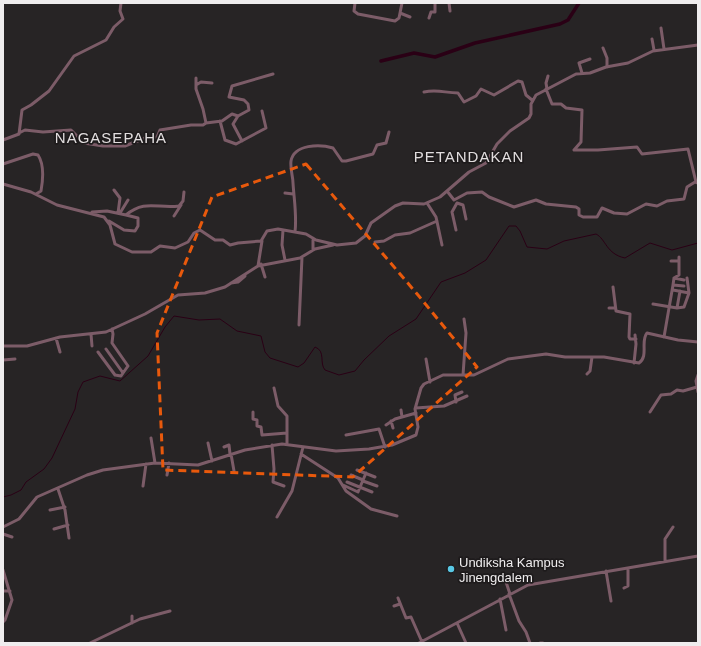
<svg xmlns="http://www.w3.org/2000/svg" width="701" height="646" font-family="Arial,sans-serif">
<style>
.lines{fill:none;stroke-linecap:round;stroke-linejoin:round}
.stream{stroke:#2a0015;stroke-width:1}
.river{stroke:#2a0015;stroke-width:3.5}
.minor{stroke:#7c5c68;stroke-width:3}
.marked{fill:none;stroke:#e8590c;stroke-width:3;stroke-dasharray:8 5;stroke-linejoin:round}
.poi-dot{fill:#59c8e5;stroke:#1e1b1c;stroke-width:1.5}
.labels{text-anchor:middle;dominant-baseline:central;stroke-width:3.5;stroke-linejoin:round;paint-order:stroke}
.poi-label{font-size:13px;fill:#efedee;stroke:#1e1b1c;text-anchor:start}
.quarter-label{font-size:15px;letter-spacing:1px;fill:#e1ddde;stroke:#1e1b1c}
</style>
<rect width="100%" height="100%" fill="#272425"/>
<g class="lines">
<path class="stream" d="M3 497 11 495 21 490 26 482 44 469 52 458 75 409 78 392 83 382 100 376 120 381 148 356 165 327 174 316 199 320 220 319 237 331 261 336 265 352 270 358 298 367 304 363 315 347C326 351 319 363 325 370L339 375 355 371 364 360 389 336 416 319 441 282 465 273 486 260 509 226H516L520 231 527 247 547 249 564 241 596 234C606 239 606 254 625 258L650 243 672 250 698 243"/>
<path class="river" d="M381 61 414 53 435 57 475 43 560 24 568 20 579 3"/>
<path class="minor" d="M355 3 354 11 358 14 395 21 399 18 402 3
M449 3 450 11
M400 13 410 17
M429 18 431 12H435V3
M661 28 664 49
M652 39 654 50
M603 48 607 58V67
M582 73 579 63 590 59
M196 78V89L203 109 206 123
M196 85 201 82 212 83
M546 89 552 104H561L566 108 582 110 581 142 574 150H598L637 147 642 154 688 149 696 182
M547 89 546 83 548 76
M424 92C438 89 445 93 458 93L464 102 476 96 481 89 494 95 518 81 522 82 526 95 532 100
M238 116 233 124 242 141
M220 121 225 140 236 144 266 128 262 111
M19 133 25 130 43 132 71 130 84 143 103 146H125L145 138 157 137 160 130 191 125H203L206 123 222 121 232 114 238 116 249 110 248 104 244 100 229 97 232 86 273 74
M3 140 19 134 22 110 31 105 49 91 74 56 106 40 114 27 123 19 120 11 121 3
M3 164 33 154 38 155C44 164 43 180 41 191L36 194
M3 184 31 192 57 205 104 217 110 225 115 244 132 252H151L160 246 175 248 188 242 194 233 200 230 215 240H223L230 245 238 243 261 241 267 231 278 229 306 234 316 240 337 245 356 243 365 236 371 223 395 206 403 203 424 204 440 197 469 172 486 163 497 144 510 131 529 118 531 114V104L536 95 576 74 590 73 606 67 628 63 653 51 698 45
M114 190 120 198 118 213
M447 191 454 200 467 193 482 192 489 197 514 207 536 200 546 204 576 207 579 209V215L583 217H597L602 208 614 213 627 214 646 204 657 206 667 201 684 199 687 187 695 182 698 183
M285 193 293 194
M427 203 436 217 442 245
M457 203 463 205 466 219
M92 212 107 211 126 215C145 199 158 209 179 206L183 201 184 192
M120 213 128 200
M174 216 181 205
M109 221 124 230 135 231 138 226V218L126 215
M283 230 282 245 285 260
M456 230 452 212 457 203
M295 232C297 216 294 199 293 183 293 176 290 169 291 161 294 144 320 144 333 148L342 161H346L373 154 377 145 386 143 389 132
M313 238V250
M375 242 384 241 395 235 410 233 437 221
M671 261H679
M261 264 265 277
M258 266 262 241
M674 278 679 275V257
M231 283 238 282 245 276
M673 285 674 278 684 280
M613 287 616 311 630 314 629 337 630 339H636
M673 290 689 293 687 278
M653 304 677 308 680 291
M609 308H615
M677 308 684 307 689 293
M299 325 302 257
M91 334 92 346
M664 337 673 285 684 286
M56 338 60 352
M3 346H27L60 337 106 332 145 314 178 295 205 293 225 287 258 266 300 258 315 249 333 245
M106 349 123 373 128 366 112 343 113 334 112 329
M98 352 115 375 121 376 123 373
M426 359 430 382
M3 360 15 359
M634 363 636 344 635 335
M587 374 590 371 592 357
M463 375 466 333 464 319
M698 375 696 381 698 392
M274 388 278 406 287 416V444
M456 402 455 395 462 392
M416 408 444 406 467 396
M401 410 402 417
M253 412V419L257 420V426L261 427 262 435 287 433
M650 412 661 395 671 394 677 390 683 391 697 387
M391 421 393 428
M386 425 395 419 416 413
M346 435 379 429 385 447
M151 438 155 463
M208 443 212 461
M272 445 274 469 273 482 284 486
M224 447 229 445 230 454
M231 454 234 471
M301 454 338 478 346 491 371 509 397 516
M357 470 375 477
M167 475 169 463
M351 475 363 480
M363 481 377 486
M347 482 372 492
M343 485 358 492 366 473
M143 486 146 464
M58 489 65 510 69 538
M50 510 65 507
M277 517 292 491 303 447
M3 527 19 519 37 497 87 475 103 470 155 463 198 465 245 450 282 444 336 451 369 449 392 445 416 435 418 427 415 409 421 388 424 384 443 375H474L508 359 546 354 565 357H604L639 363C649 356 640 341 647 333L678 340 698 342
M54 529 68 525
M3 534 12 537
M665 561V539L673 527
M3 570 12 600 5 620 3 622
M606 571 611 601
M506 582 510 594
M624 588 628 586V568
M3 591H10
M509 594 519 621 526 632 530 643
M398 598 406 618 411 617 422 642
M500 599 506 630
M394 606 400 604
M132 616V623
M457 623 466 643
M90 643 140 619 170 611
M419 643 528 585 698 556
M540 643H543"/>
</g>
<path class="marked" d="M306 164 418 295 477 367 353 477 163 470 157 333 212 197Z"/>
<circle class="poi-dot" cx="451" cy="569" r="4"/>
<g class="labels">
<g class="poi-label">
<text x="459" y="562">Undiksha Kampus<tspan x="459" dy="15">Jinengdalem</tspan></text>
</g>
<g class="quarter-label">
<text x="111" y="137">NAGASEPAHA</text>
<text x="469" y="156">PETANDAKAN</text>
</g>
</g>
<rect width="701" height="646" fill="none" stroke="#efedee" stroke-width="8"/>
</svg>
